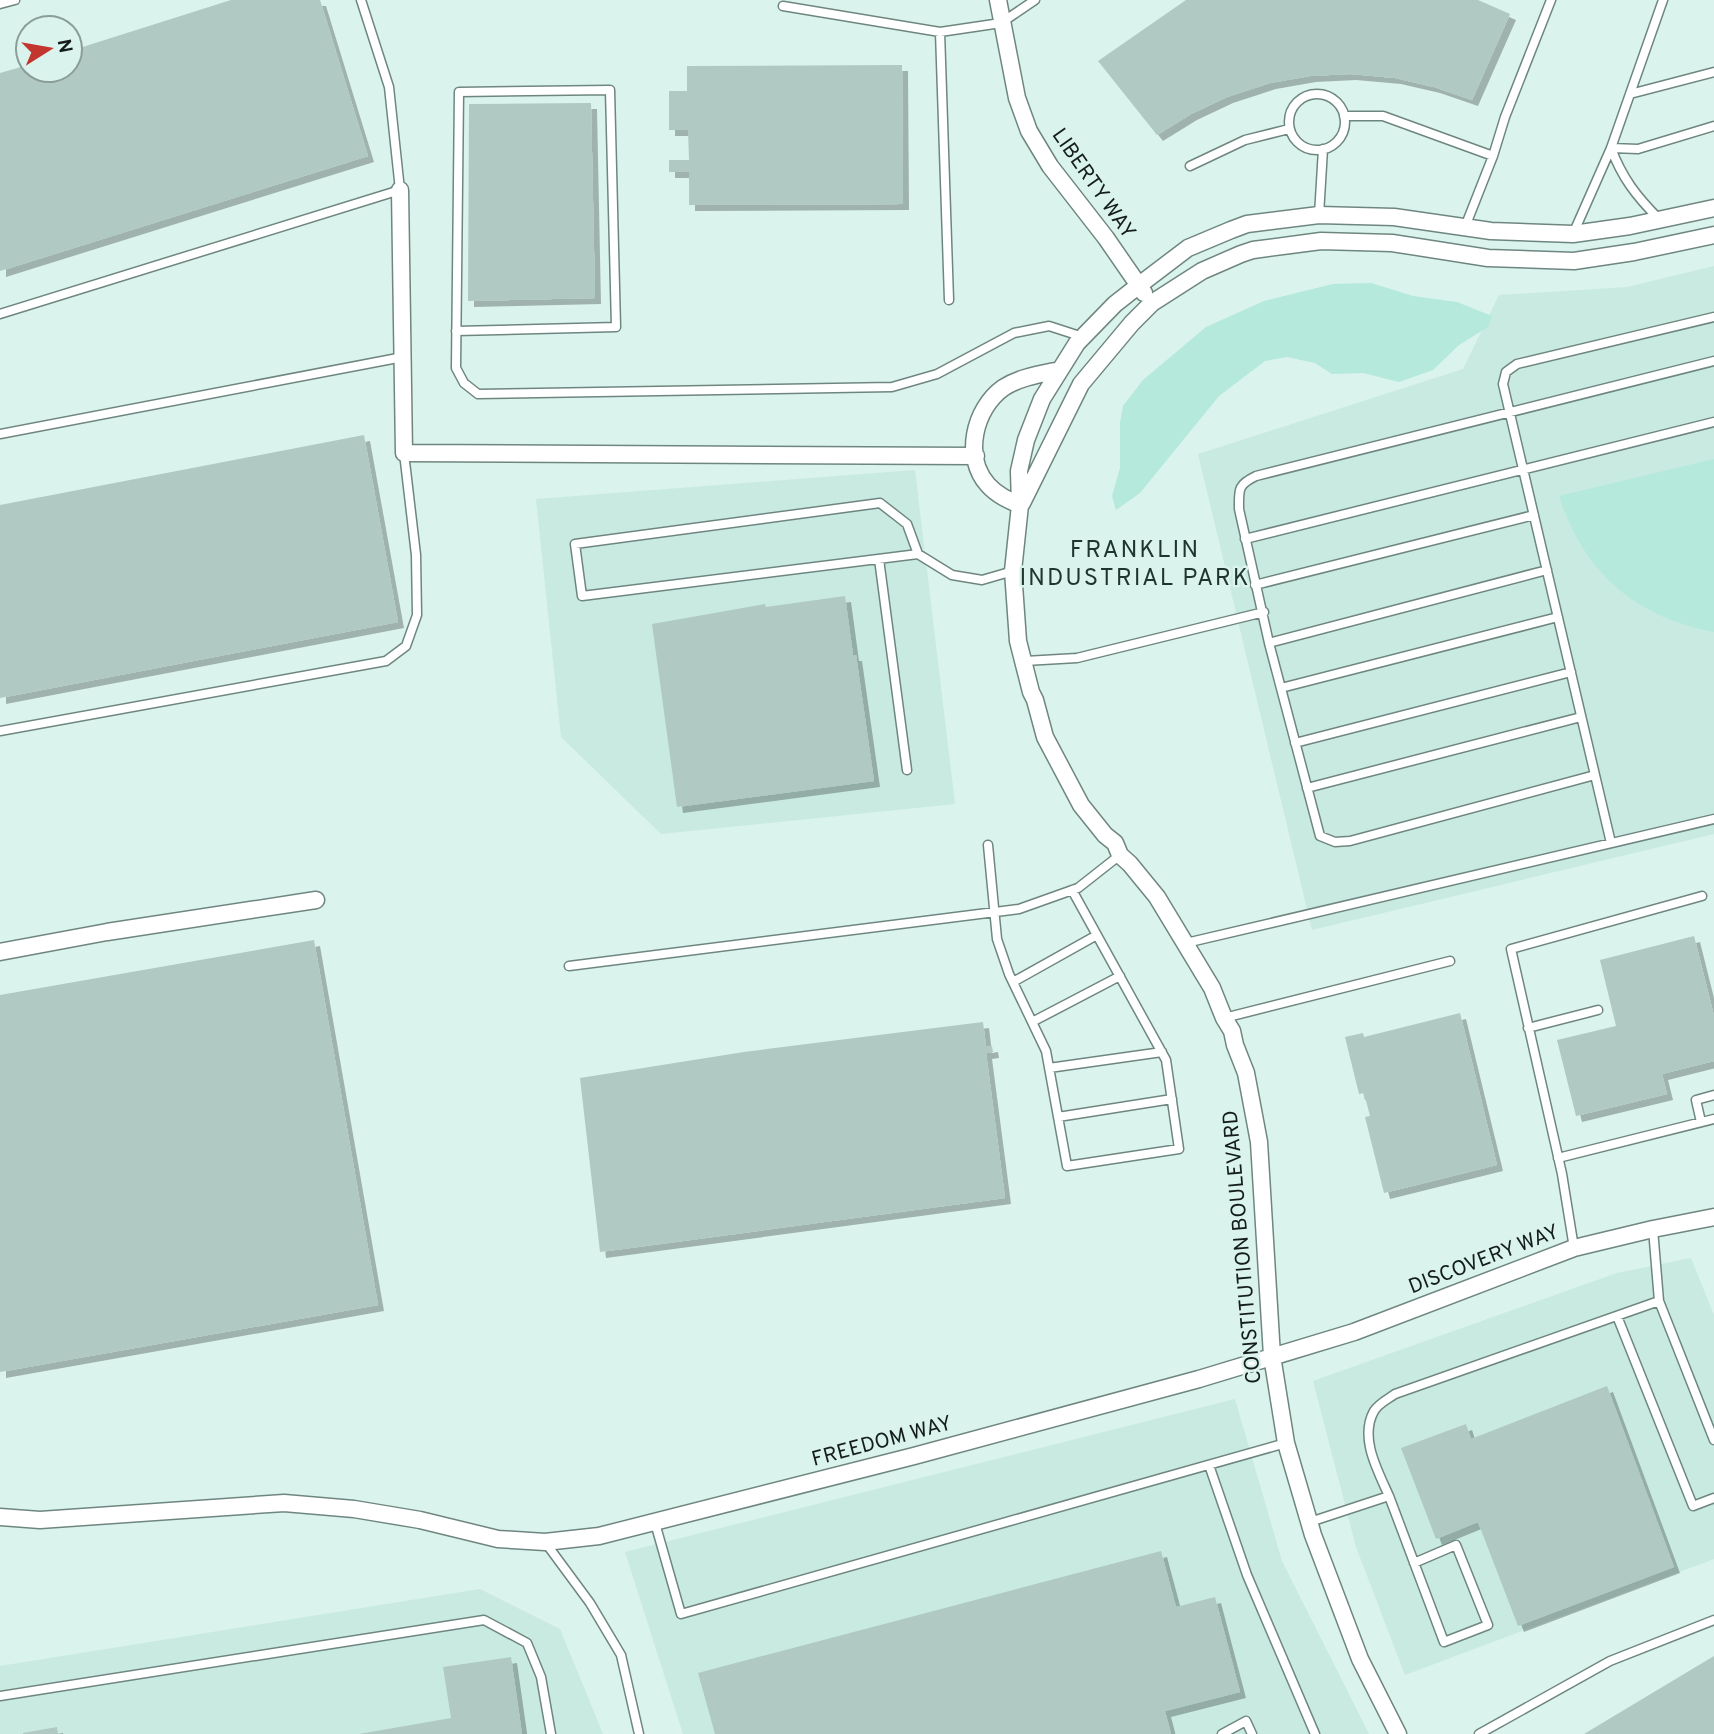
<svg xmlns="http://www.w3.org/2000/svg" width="1714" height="1734" font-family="Overpass,sans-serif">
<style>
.built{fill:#c8eae1}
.green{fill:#b4e9db}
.building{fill:#b0c9c3;filter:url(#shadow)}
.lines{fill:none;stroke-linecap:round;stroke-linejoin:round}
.service-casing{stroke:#6f8680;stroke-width:11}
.minor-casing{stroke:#6f8680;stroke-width:19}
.service{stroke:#fff;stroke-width:8}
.minor{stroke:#fff;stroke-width:16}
.labels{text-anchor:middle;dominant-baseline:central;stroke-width:5;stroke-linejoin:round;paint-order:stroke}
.street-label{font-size:21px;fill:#141d1b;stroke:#daf3ec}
.quarter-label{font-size:24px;letter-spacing:2px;fill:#1f342f;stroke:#daf3ec}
</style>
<defs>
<filter id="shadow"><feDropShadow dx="6" dy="6" stdDeviation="0" flood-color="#0004"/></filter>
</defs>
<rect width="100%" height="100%" fill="#daf3ec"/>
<path class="built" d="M1714 266V834L1312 930 1198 454 1463 369 1499 295 1627 287Z
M915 470 955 804 661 834 561 737 536 499Z
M1691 1258 1714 1315V1559L1405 1675 1356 1547 1313 1381 1617 1273Z
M1235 1399 1282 1561 1369 1734H683L625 1552Z
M480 1589 560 1629 603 1734H0V1666Z"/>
<path class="green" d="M1371 283 1413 296 1457 302 1492 316 1488 327 1459 345 1433 370 1399 382 1363 373 1332 374 1315 363 1287 357 1265 361 1219 396 1140 493 1116 510 1112 496 1120 468V423L1123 406 1143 380 1206 327 1264 301 1333 284Z
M1714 459V632C1635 617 1584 573 1559 496Z"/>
<path class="building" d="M231 0H320L368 156 0 271V73L28 65V70H70V51Z
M1186 0H1478L1510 14 1472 100 1434 87 1395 78 1350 74 1310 76 1270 83 1227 97 1191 114 1157 135 1098 61Z
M902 65 903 204 689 205V172H669V160H689L688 130H669V91H687V66Z
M591 103 595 298 468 301 469 104Z
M364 435 398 622 0 698V505Z
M845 596 853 655H856L874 781 677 807 652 624 765 604 766 607Z
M1694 936 1714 1016V1061L1662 1074 1667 1094 1576 1116 1557 1040 1616 1026 1600 960Z
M314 940 378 1305 0 1372V995Z
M1460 1013 1497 1165 1384 1193 1365 1117 1370 1116 1364 1093 1359 1094 1345 1037 1363 1033 1364 1037Z
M983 1022 986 1047 992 1046 993 1052 986 1053 1005 1198 600 1252 580 1078 744 1052Z
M1607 1386 1674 1567 1518 1626 1478 1522 1436 1539 1401 1448 1466 1424 1471 1439Z
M1161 1551 1176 1607 1215 1597 1240 1692 1165 1711 1171 1734H715L698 1673Z
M1714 1656V1734H1584Z
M511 1657 522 1734H359L451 1718 443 1667Z
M57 1727 58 1734H23V1733Z"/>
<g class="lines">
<g class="service-casing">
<path id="service" d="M0 4 15 0
M783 6 940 32 1001 23 1035 0
M940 32 949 300
M1630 94 1714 72
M1289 122a28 28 0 1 1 56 0a28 28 0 1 1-56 0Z
M1344 116H1383L1493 156
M1190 166 1245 140 1289 129
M1319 215 1323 149
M1659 219C1637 197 1622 178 1611 148L1638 149 1714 126
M1465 227 1493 156 1505 117 1551 0
M1573 234 1611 148 1663 0
M0 314 400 190 389 87 361 0
M456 331 616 327 610 90 459 92 456 368 464 383 478 394 892 387 937 374 1014 333 1049 326 1083 337
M0 434 403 357
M1245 539 1714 422
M918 554 582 596 575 544 880 503 907 524 918 554 952 575 982 580 1013 571
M879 559 907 770
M1255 585 1534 515
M1269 643 1547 570
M1025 661 1077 658 1264 612
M1281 688 1558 617
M0 731 386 661 406 646 417 615 416 555 404 453
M1295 743 1571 672
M1595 775 1350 841 1335 842 1320 836 1269 643 1239 509C1239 490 1237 485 1256 476L1714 361
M1307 788 1581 717
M1611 843 1503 384 1506 372 1517 364 1714 317
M988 845 997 939 1009 974 1046 1051 1067 1166 1179 1149 1166 1060 1072 890
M1186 943 1714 819
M569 966 1019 909 1078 888 1120 855
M1013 982 1097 935
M1224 1018 1450 961
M1032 1022 1120 976
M1528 1028 1598 1010
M1049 1068 1162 1052
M1058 1117 1172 1099
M1701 1122 1696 1100 1714 1095
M1558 1158 1714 1119
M1574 1248 1562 1174 1511 949 1702 896
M1659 1301 1714 1440
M1617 1316 1693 1506 1714 1498
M1209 1465 1247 1575 1315 1734
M1389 1496C1378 1471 1359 1438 1374 1411 1378 1404 1388 1399 1395 1394L1659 1301 1653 1229
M1310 1522 1389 1496 1444 1642 1488 1625 1456 1545 1414 1563
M655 1523 681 1614 1286 1443
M545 1542 590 1603 621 1655 639 1734
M0 1696 484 1620 527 1643 541 1677 551 1734
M1222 1734 1246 1721 1252 1734
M1479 1734 1610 1661 1714 1620"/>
</g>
<g class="minor-casing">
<path id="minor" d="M998 0 1017 98 1029 131 1050 166 1106 238 1144 293
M400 190 404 453 976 456
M1022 503 1081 384 1132 323 1152 303 1202 271 1241 254 1253 250 1321 241 1392 243 1488 258 1574 261 1634 252 1714 235
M1020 505C1008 500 997 495 988 485 963 457 974 409 1003 388 1020 377 1041 374 1060 370
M0 952 107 932 316 900
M0 1517 40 1520 284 1503 354 1509 420 1520 498 1539 545 1542 599 1536 914 1456 1199 1379 1354 1332 1574 1248 1653 1229 1714 1217
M1398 1734 1360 1659 1313 1535 1286 1443 1272 1356 1259 1142 1246 1073 1235 1045 1232 1031 1224 1018 1212 988 1157 897 1130 864 1120 855 1115 843 1105 835 1081 805 1045 737 1035 700 1031 692 1018 641 1013 571 1020 505 1019 471 1026 440 1042 399 1077 343 1115 304 1138 286 1188 248 1231 230 1247 224 1319 215 1394 217 1491 231 1573 234 1630 226 1714 208"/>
</g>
<use href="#service" class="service"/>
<use href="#minor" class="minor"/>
</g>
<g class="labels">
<g class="street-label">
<text transform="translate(1093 184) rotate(55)">LIBERTY WAY</text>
<text transform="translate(1243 1247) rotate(-95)">CONSTITUTION BOULEVARD</text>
<text transform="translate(1484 1260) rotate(-21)">DISCOVERY WAY</text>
<text transform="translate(882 1442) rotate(-15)">FREEDOM WAY</text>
</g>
<g class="quarter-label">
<text x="1135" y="551">FRANKLIN<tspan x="1135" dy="28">INDUSTRIAL PARK</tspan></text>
</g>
</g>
<g transform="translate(49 49) rotate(79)"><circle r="33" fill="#daf3ec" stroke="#8b9d98" stroke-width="2"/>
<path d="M0-5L12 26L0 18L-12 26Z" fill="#c3352f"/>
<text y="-10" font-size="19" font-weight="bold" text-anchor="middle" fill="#141d1b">N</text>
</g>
</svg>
